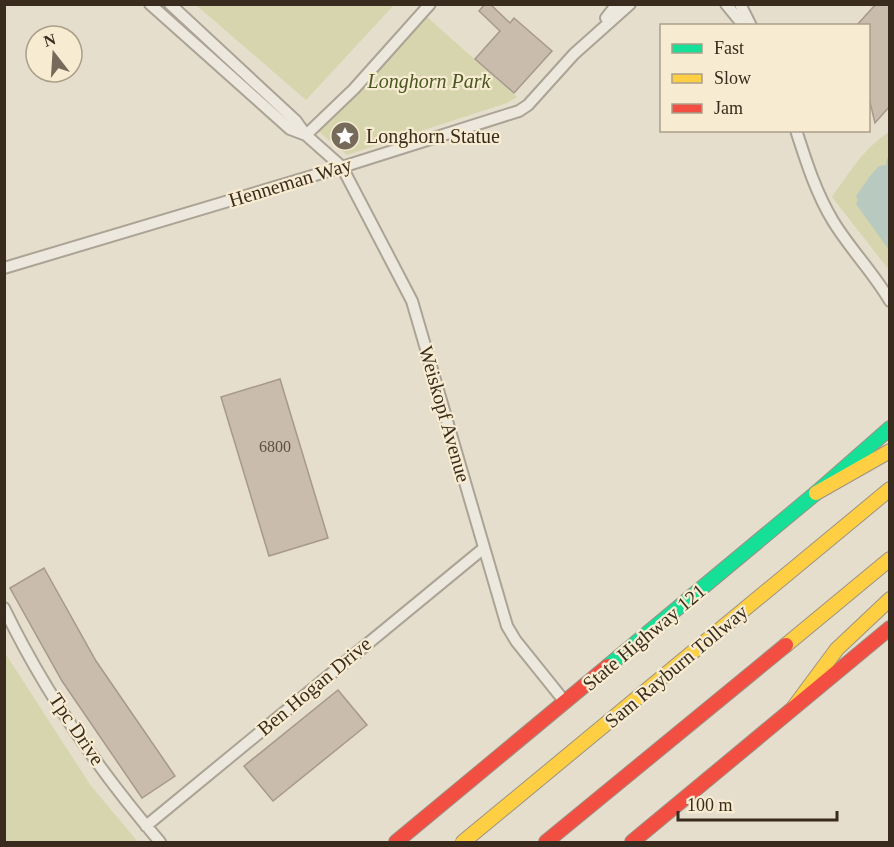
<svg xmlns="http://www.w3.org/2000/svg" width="894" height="847" font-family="Georgia,serif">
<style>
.green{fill:#d6d5ae}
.water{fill:#b8cabf}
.building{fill:#cabcad;stroke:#a6998b;stroke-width:1.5}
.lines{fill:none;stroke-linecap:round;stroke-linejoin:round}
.street-casing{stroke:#aba395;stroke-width:14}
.fast-casing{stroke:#9a9285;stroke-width:16}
.slow-casing{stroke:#9a9285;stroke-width:16}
.jam-casing{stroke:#9a9285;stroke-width:16}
.street{stroke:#ede8de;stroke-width:10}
.fast{stroke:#16e098;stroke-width:14}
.slow{stroke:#ffcf43;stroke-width:14}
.jam{stroke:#f24e42;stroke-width:14}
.labels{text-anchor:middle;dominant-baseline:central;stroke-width:4.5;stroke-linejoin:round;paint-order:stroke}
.number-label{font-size:16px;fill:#5d4f41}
.park-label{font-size:20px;font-style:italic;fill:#4a5723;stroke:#f7ecd1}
.poi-label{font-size:20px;fill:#392b1d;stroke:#f7ecd1;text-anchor:start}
.street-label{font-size:20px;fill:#392b1d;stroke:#f7ecd1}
</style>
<rect width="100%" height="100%" fill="#e6decc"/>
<path class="green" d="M196 5H394L306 100Z
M427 17 517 97 507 103 347 155 318 131Z
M889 132V270L832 197C849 173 864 148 889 132Z
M5 653 91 786 138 842H5Z"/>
<path class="water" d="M889 157V250L856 204 858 200 856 196 870 176 879 166 886 165 887 159Z"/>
<path class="building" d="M485 4H490L510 23 514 18 552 51 514 93 475 59 500 31 479 11Z
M876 4H890V106L875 123 868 94V26H856Z
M280 379 328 538 269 556 221 397Z
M44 568 96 661 175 776 142 798 62 681 10 588Z
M338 690 367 725 273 801 244 766Z"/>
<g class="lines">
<g class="street-casing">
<path id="street" d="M150 4 290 129 306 135
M170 4 296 121 306 135 342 167 412 301 507 626 516 641 565 702
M726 4 744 26
M740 4 751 26
M606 18 617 4
M796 130C806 161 816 193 833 221 850 249 873 272 890 301
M306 135 354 89 430 4
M4 268 342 167 519 111 528 105 574 54 630 4
M4 608C44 691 101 773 160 842
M146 826 484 548"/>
</g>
<g class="fast-casing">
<path id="fast" d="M608 666 816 493 890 428"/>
</g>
<g class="slow-casing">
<path id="slow" d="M816 493 890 451
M786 645 890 559
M794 707 837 649 890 599
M463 842 890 489"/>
</g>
<g class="jam-casing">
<path id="jam" d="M396 842 608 666
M546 842 786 645
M632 842 890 628"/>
</g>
<use href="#street" class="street"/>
<use href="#fast" class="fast"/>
<use href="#slow" class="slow"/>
<use href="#jam" class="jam"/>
</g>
<defs>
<g id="sight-disc" transform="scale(1.5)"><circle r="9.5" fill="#766a5a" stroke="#f7ecd1"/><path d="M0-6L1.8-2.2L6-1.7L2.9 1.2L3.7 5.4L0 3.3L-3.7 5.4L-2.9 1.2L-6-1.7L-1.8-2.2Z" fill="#fff"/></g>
</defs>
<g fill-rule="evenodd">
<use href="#sight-disc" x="345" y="136"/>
</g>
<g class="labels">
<g class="number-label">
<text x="275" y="446">6800</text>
</g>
<g class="park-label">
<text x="429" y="81">Longhorn Park</text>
</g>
<g class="poi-label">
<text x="366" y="136">Longhorn Statue</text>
</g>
<g class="street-label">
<text transform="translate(290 182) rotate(-17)">Henneman Way</text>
<text transform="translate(445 414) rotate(74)">Weiskopf Avenue</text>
<text transform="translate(644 637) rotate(-40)">State Highway 121</text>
<text transform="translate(676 666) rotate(-40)">Sam Rayburn Tollway</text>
<text transform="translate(314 686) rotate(-40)">Ben Hogan Drive</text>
<text transform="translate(77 729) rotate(56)">Tpc Drive</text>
</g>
</g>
<rect width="894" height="847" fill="none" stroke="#392b1d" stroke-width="12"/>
<rect x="660" y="24" width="210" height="108" fill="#f7ecd1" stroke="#ab9f89" stroke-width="1.5"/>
<rect x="672" y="44" width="30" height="9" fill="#16e098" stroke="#ab9f89" stroke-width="1.5"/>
<text x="714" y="54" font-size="18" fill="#392b1d">Fast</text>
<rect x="672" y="74" width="30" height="9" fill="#ffcf43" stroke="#ab9f89" stroke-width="1.5"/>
<text x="714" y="84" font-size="18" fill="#392b1d">Slow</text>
<rect x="672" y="104" width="30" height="9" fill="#f24e42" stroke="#ab9f89" stroke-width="1.5"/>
<text x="714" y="114" font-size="18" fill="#392b1d">Jam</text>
<g transform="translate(54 54) rotate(343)"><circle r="28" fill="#f7ecd1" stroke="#ab9f89" stroke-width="1.5"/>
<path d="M0-4.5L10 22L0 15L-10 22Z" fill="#766a5a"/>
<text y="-9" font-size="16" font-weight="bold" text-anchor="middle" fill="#392b1d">N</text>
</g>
<path d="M678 811v9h159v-9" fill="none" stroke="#392b1d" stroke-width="3"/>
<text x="687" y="811" font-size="18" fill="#392b1d" stroke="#f7ecd1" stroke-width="4.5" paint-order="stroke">100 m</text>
</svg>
